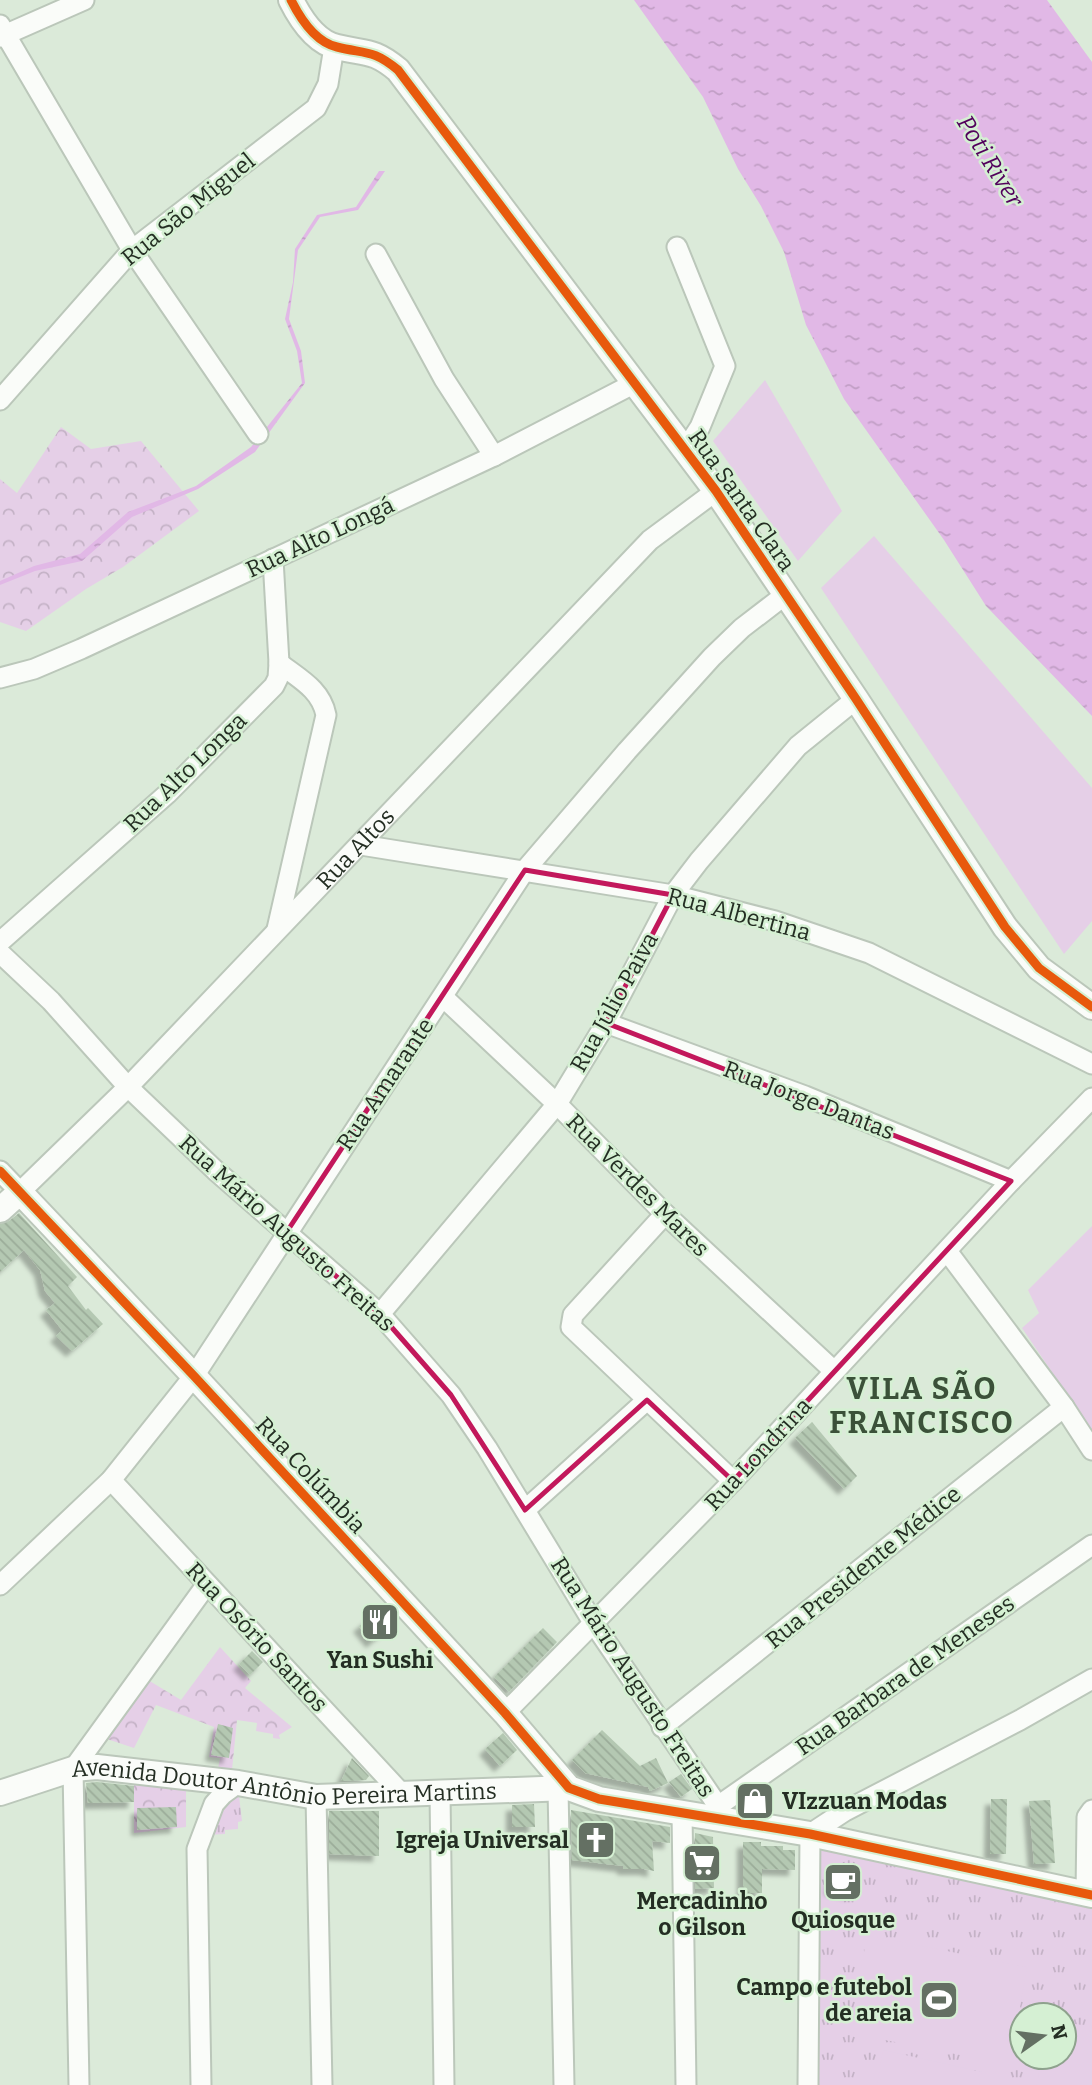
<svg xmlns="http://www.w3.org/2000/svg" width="1092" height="2085" font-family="Bitter,serif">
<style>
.grass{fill:url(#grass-tufts);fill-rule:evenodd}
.forest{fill:url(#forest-crowns)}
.garden{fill:#e5cfe7}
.water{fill:url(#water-ripples)}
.building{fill:url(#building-back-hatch);filter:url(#shadow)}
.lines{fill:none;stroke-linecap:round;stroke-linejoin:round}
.minor-casing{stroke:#bbc7ba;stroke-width:23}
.tertiary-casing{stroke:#bbc7ba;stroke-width:28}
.minor{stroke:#fafcf9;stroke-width:19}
.tertiary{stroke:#fafcf9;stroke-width:24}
.cycleway-casing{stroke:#d5f0d3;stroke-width:13}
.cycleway{stroke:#e8590c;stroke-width:9}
.marked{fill:none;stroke:#c2185b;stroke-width:5;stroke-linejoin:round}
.labels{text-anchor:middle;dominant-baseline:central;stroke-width:5;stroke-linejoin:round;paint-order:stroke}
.street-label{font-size:23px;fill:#242e23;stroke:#d5f0d3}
.poi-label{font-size:23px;font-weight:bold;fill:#242e23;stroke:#d5f0d3}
.water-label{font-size:24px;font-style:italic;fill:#52005c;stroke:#d5f0d3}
.district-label{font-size:30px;font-weight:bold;letter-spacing:2px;fill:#3b5139;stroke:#d5f0d3}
</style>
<defs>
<pattern id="grass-tufts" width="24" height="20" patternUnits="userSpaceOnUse" patternTransform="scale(1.75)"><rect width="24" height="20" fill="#e5cfe7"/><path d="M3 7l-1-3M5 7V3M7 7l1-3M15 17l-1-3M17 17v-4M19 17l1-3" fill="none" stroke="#c4b2c6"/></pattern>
<pattern id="forest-crowns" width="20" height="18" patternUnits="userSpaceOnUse" patternTransform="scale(1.75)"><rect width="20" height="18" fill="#e5cfe7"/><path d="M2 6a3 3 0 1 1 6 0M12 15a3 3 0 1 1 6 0" fill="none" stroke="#c4b2c6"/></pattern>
<pattern id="water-ripples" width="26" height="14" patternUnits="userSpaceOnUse" patternTransform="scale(1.75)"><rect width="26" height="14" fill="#e1b8e6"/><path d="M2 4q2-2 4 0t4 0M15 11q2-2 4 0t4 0" fill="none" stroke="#c19ec5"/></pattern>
<pattern id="building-back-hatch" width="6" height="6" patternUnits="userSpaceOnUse" patternTransform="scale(1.75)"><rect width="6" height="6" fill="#b4c8b2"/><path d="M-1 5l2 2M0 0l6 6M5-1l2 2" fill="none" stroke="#9bac99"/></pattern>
<filter id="shadow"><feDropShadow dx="-6" dy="6" stdDeviation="2" flood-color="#0004"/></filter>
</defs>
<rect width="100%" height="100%" fill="#dbead9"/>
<path class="grass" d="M230 1793 239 1796 242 1821 238 1822V1829L225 1830V1834L206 1835Z
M814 1837 1092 1891V2085H818ZM1022 2015H1064V2057H1022Z"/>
<path class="forest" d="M61 427 91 449 141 441 199 511 123 567 86 589 26 631 0 622V479L17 493Z
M220 1647 251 1681 245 1688 292 1727 279 1735 280 1739 273 1738V1734L256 1731 257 1723 237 1720 232 1770 218 1769 220 1758 209 1757 214 1727 156 1705 134 1748 107 1739 148 1680 181 1700Z
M134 1782 186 1788V1827L134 1833Z"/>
<path class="garden" d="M765 380 842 511 798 561 713 441Z
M874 536 1092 788V921L1064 954 821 588Z
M1092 1226V1431L1022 1328 1039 1313 1028 1290Z
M867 1935 1027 1967 1010 2065 850 2033Z
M1064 2022 1092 2027V2085H1030L1037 2084 1042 2057H1064Z
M883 2050 982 2072 979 2085H877Z"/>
<path class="water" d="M634 0H1047L1092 62V716L986 606 944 540 844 399 806 325 784 252 761 206 738 169 703 97Z
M379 171H385L358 210 320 217 298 250 289 319 301 351 305 383 255 452 198 489 132 517 82 561 35 571 0 585V581L34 566 80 554 128 512 196 486 251 447 302 383 297 351 285 319 293 282 295 249 317 215 356 207Z"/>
<path class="building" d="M19 1213 77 1277 68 1286 86 1310 88 1308 103 1324 72 1351 56 1336 62 1330 46 1310 55 1303 45 1291 40 1270 24 1250 0 1272V1224L9 1221Z
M812 1422 857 1476 844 1489 795 1438Z
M385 1605 399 1620 372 1642 359 1626Z
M543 1628 557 1642 509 1692 494 1677Z
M252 1651 263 1662 250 1675 239 1664Z
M218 1724 233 1728 229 1758 211 1755Z
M602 1730 640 1766 656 1758 668 1783 650 1791 648 1787 585 1773 572 1760Z
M503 1733 517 1750 500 1766 485 1749Z
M352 1758 369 1776 366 1780 341 1781Z
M681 1774 692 1789 681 1797 669 1782Z
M97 1782 134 1786V1802L88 1803 86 1783Z
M991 1799H1007L1006 1854H990Z
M1050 1800 1055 1863 1034 1864 1029 1801Z
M534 1804 535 1827H512V1805Z
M176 1807 177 1827 137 1830V1808Z
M571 1810 670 1827V1843L652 1841 654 1871 644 1869H623V1866L572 1860Z
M329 1811H379V1856L329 1854Z
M695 1833 713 1837 714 1888 695 1889Z
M743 1842H761V1846H783V1850H795V1870L762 1869V1893H743Z
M833 1872 857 1875 854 1894 830 1889Z"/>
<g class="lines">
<g class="minor-casing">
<g id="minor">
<path d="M0 25 132 250 258 434"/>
<path d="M0 37 84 0"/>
<path d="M677 247 725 366 700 427 685 450"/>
<path d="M376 254 444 379 494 456"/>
<path d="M0 400 132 250 316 108 328 84 334 47"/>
<path d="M0 678 34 669 81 649 494 456 635 383"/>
<path d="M361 845 673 895 775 921 869 953 1092 1064"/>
<path d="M277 929 326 715C321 689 298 678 279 663"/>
<path d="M0 942 167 794 274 686 278 678 279 663 273 559"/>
<path d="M0 953 51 1001 128 1087 215 1170 380 1314 451 1395 487 1448 594 1624 718 1806 722 1821"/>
<path d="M443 997 557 1104 665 1214 834 1371"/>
<path d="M606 1023 805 1096 1011 1181"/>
<path id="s1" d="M0 1171 20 1192 128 1087 650 540 716 491"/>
<path d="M665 1214 573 1315 571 1327 733 1481"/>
<path d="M947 1251 1064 1407 1092 1450"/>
<path d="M380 1314 557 1104 606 1023 673 895 699 861 798 746 856 699"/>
<path d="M111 1480 403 1795"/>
<path d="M525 1510 647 1400"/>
<path d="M0 1585 111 1480 194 1376 525 870 627 751 712 657 742 628 785 595"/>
<path d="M505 1713 733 1481 1011 1181 1092 1098"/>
<path d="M662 1727 1064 1407"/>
<path d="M558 1789 564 2085"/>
<path d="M440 1793 444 2085"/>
<path d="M316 1797 322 2085"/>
<path d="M718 1806 1092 1545"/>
<path d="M682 1813 686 2085"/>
<path d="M1086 1894 1087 1817 1092 1810"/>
<path d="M79 2085 73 1769 207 1584"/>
<path d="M201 2085 197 1849 214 1804 223 1794 238 1783"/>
<path d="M808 2085 810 1834 845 1811 1020 1720 1092 1679"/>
</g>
</g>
<g class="tertiary-casing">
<g id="tertiary">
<path d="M291 0C300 18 315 42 337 47 365 54 373 49 398 70L716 491 856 699 1005 927 1039 968 1092 1007"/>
<path d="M0 1210 20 1192 194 1376 505 1713 569 1788 599 1799 810 1834 1092 1895"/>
<path id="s2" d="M0 1793 73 1769 97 1767 238 1783 316 1797 569 1788"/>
</g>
</g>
<use href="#minor" class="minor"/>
<use href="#tertiary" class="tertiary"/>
<g class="cycleway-casing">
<path id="cycleway" d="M291 0C300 18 315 42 337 47 365 54 373 49 398 70L716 491 856 699 1005 927 1039 968 1092 1007
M0 1171 194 1376 505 1713 569 1788 599 1799 810 1834 1092 1895"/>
</g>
<use href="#cycleway" class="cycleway"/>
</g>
<path class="marked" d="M525 870 673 895 606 1023 1011 1181 733 1481 647 1400 525 1510 451 1395 380 1314 286 1233Z"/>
<defs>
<g id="restaurant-square" transform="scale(2.0125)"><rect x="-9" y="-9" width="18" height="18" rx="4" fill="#647063" stroke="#d5f0d3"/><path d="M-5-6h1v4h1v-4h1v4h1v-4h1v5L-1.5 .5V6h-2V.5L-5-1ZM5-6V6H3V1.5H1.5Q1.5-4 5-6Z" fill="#fff"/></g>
<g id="shop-square" transform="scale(2.0125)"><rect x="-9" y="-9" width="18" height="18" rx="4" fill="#647063" stroke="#d5f0d3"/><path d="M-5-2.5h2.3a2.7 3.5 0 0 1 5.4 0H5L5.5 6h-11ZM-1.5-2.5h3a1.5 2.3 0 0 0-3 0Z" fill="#fff"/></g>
<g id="church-square" transform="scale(2.0125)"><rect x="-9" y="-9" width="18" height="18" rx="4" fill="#647063" stroke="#d5f0d3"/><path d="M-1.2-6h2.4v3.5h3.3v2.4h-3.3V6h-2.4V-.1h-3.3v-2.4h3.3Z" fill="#fff"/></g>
<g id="supermarket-square" transform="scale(2.0125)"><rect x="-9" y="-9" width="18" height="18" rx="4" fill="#647063" stroke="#d5f0d3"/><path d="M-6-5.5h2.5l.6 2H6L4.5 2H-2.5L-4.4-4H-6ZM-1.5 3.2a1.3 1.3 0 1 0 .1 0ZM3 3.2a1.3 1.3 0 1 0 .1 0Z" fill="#fff"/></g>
<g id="cafe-square" transform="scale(2.0125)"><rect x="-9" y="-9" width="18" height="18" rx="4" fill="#647063" stroke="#d5f0d3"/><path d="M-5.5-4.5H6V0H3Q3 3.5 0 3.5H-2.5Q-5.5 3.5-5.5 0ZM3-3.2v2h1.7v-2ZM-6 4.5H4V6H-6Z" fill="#fff"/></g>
<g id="stadium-square" transform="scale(2.0125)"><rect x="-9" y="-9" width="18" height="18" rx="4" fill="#647063" stroke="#d5f0d3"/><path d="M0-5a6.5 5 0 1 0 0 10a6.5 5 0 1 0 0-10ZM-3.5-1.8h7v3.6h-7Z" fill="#fff"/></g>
</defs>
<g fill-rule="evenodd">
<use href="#restaurant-square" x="380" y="1622"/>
<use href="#shop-square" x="755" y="1801"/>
<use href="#church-square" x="596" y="1840"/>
<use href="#supermarket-square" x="702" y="1863"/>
<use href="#cafe-square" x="843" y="1882"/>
<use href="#stadium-square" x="939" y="2000"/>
</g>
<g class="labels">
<g class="street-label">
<text transform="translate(188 209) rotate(-39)">Rua São Miguel</text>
<text transform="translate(742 500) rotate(55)">Rua Santa Clara</text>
<text transform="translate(320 537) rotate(-25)">Rua Alto Longá</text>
<text transform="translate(185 772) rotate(-44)">Rua Alto Longa</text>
<text stroke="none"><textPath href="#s1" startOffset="509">Rua Altos</textPath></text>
<text transform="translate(739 914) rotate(15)">Rua Albertina</text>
<text transform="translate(614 1002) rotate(-61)">Rua Júlio Paiva</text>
<text transform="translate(385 1084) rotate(-56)">Rua Amarante</text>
<text transform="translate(809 1100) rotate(21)">Rua Jorge Dantas</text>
<text transform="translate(638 1185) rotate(45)">Rua Verdes Mares</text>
<text transform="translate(287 1233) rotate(42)">Rua Mário Augusto Freitas</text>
<text transform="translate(758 1454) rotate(-47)">Rua Londrina</text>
<text transform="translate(311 1475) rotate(47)">Rua Colúmbia</text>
<text transform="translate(863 1567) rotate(-39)">Rua Presidente Médice</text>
<text transform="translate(257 1637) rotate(47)">Rua Osório Santos</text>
<text transform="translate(905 1675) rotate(-35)">Rua Barbara de Meneses</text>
<text transform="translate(633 1677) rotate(57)">Rua Mário Augusto Freitas</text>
<text stroke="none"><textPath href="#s2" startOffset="289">Avenida Doutor Antônio Pereira Martins</textPath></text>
</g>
<g class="poi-label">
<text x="380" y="1660">Yan Sushi</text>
<text x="782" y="1801" text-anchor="start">VIzzuan Modas</text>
<text x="569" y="1840" text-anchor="end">Igreja Universal</text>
<text x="702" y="1901">Mercadinho<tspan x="702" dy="26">o Gilson</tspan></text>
<text x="843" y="1920">Quiosque</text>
<text x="912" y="1987" text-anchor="end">Campo e futebol<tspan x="912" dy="26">de areia</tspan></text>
</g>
<g class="water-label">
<text transform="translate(990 161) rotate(58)">Poti River</text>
</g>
<g class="district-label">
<text x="922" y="1389">VILA SÃO<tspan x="922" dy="34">FRANCISCO</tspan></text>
</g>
</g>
<g transform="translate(1043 2036) rotate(76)"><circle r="33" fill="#d5f0d3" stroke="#8ea28d" stroke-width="2"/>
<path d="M0-5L12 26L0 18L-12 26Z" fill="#647063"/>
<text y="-10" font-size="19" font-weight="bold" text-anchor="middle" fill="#242e23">N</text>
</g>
</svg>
